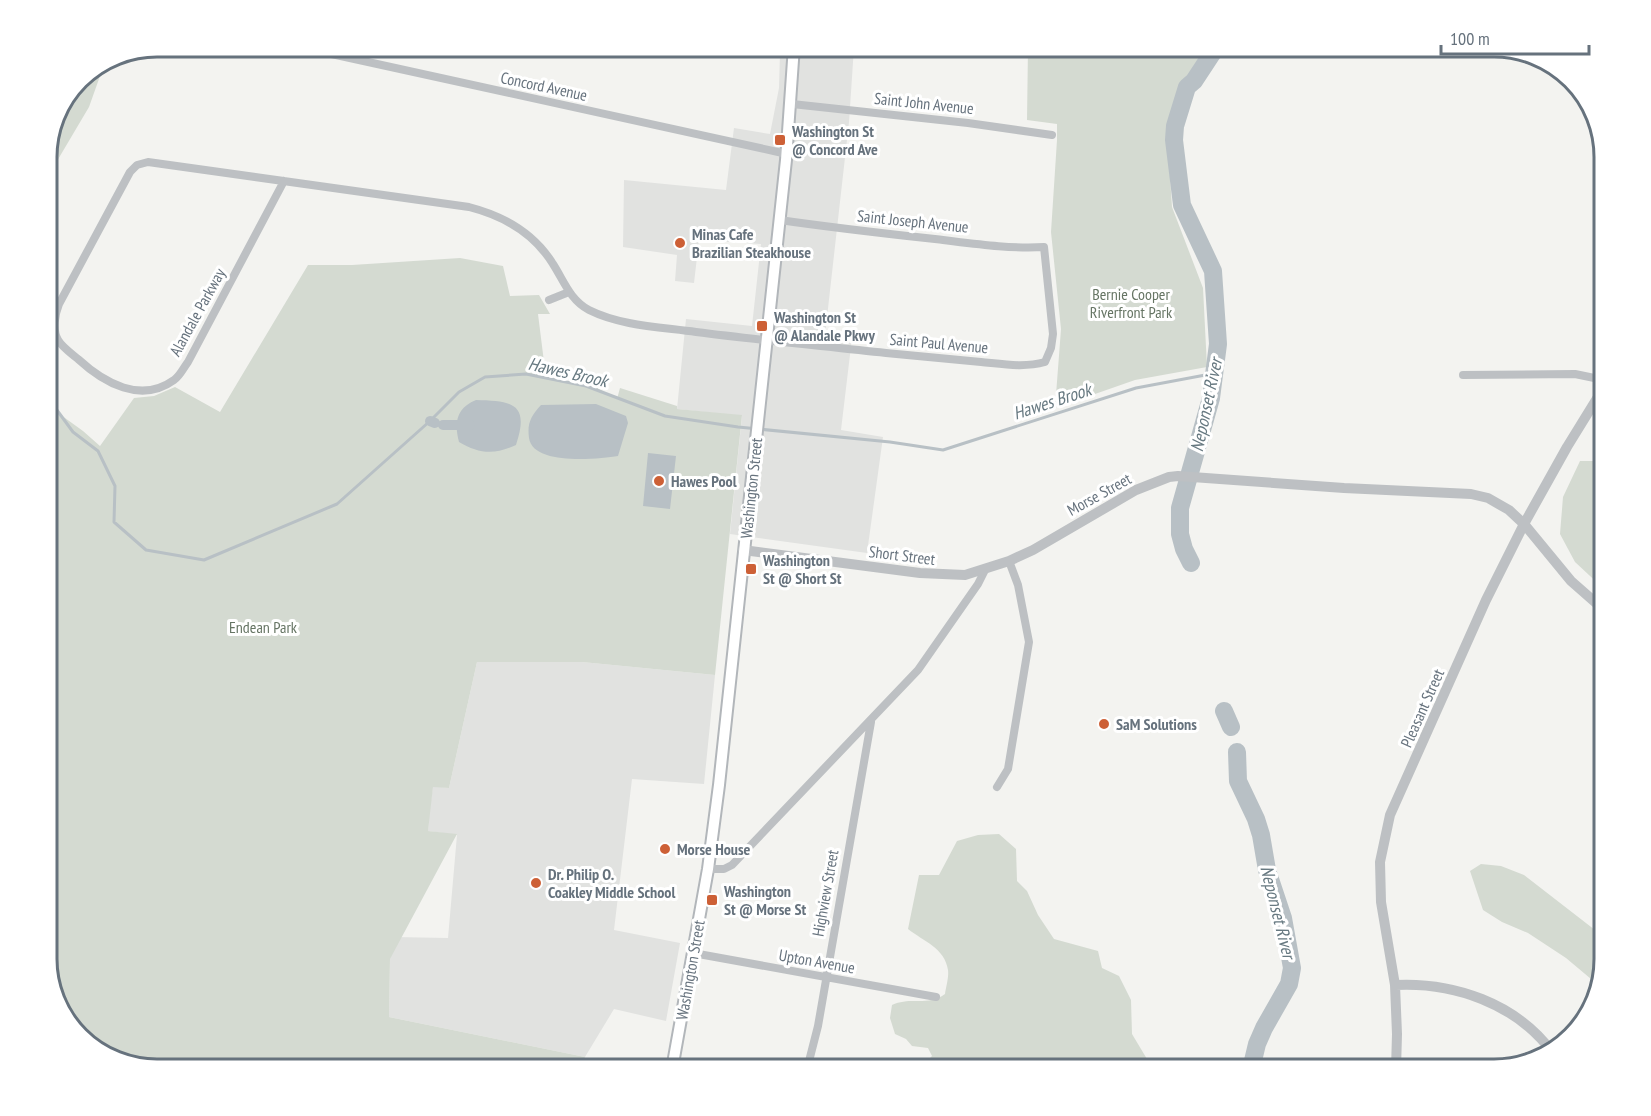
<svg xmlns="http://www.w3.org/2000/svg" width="1651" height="1116" font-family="'PT Sans Narrow',sans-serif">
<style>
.built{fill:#e1e2e0}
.green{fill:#d4dad1}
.water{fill:#b8c0c5}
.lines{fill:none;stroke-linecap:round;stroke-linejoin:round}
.stream{stroke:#b8c0c5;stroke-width:3}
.canal{stroke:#b8c0c5;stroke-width:10}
.river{stroke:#b8c0c5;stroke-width:18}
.secondary-casing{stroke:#b2b6ba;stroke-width:14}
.minor{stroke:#bdc0c3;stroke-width:8}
.tertiary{stroke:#bdc0c3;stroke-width:10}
.secondary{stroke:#fff;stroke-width:10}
.poi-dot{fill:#cd6036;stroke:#fff;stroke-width:2}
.labels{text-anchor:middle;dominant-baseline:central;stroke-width:6;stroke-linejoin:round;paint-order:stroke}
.street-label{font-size:16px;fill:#66727d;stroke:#fff}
.poi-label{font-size:16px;font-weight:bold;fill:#66727d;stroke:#fff;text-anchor:start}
.park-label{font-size:16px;fill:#667564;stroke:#fff}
.water-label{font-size:18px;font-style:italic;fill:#677981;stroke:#fff}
.rim{fill:none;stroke:#66727d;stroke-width:3}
</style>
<rect width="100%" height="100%" fill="#f3f3f0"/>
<path class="built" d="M757 47H854L849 122 825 335 852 338 841 430 883 437 867 553 730 534 742 416 677 409 686 319 752 326 761 244 699 240 694 283 675 281 677 255 623 247 624 180 726 190 734 128 770 134 779 88 780 53Z
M477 662H582L715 675 704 784 632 779 614 930 680 943 666 1021 614 1009 585 1057 389 1017 390 959 394 937 448 938 457 835 428 831 429 814 433 786 449 788Z"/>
<path class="green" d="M1028 47H1209L1179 88 1167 130 1172 207 1203 288 1207 367 1135 380 1055 408 1061 329 1051 232 1057 140V124L1027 120Z
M105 62 89 107 47 178V150L79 79Z
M460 258 503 266 510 296 539 295 550 314H538L546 378 592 385 617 399 620 388 677 406V409L742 415 715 675 582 662H477L449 788 433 787 428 831 457 834 390 959 389 1017 585 1057 577 1069H157L95 1051 61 1014 47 966V405L83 431 100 446 134 398 154 396 175 387 220 412 308 265H352Z
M1580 461H1604V589L1575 562 1560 534 1563 497Z
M999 834 1016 849 1017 881 1027 891 1038 915 1054 939 1098 951 1102 968 1119 976 1131 1000 1132 1034 1153 1069H897L926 1062 932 1056 928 1048 912 1046 906 1039 895 1034 890 1018 892 1005C911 996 927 1007 945 994 946 987 949 977 948 970 945 948 923 941 908 929L919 875H939L957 841 978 835Z
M1481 864 1501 866 1524 875 1604 937V959L1597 984 1566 958 1528 933 1502 922 1483 910 1470 871Z"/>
<path class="water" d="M476 400C512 401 530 403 516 445 495 455 479 454 459 442 454 423 456 408 476 400Z
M596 404 626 416 628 423 618 456C598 459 533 466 529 438 527 423 531 416 541 405Z
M648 453 676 456 670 509 643 506Z"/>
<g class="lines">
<path class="stream" d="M47 401 51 402 73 432 98 451 115 486 114 522 146 550 204 560 337 504 430 421 459 392 485 377 526 374 586 386 665 416 738 427 890 442 943 450 1136 388 1216 373"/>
<path class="canal" d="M430 421 435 423
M443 425H470"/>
<path class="river" d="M1191 563 1184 549 1180 534V508L1211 398 1218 344 1213 271 1182 205 1174 140 1175 126 1187 87 1194 81 1217 46
M1224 711 1231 727
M1237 752 1238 781 1256 819 1261 835 1267 870 1283 918 1292 968 1289 984 1264 1028 1257 1044 1251 1069"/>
<g class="secondary-casing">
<path id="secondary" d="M672 1069 708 869 719 785 786 160 794 46"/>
</g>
<path class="minor" d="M295 46 787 154
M792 104 968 123 1052 135
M284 181 188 362C184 367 180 376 174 380 141 404 104 383 78 359 72 354 62 347 58 340 52 330 55 314 59 304L130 172 137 165 148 162 469 207C504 216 534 233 553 264 564 281 570 300 589 310 621 326 661 327 696 332 759 340 823 346 886 353 918 356 950 359 981 362 1002 364 1024 368 1045 362L1051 348 1053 334 1044 247C1011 249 976 244 943 240 889 234 834 228 780 220
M549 300 569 292
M1463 375 1575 374 1604 380
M1592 409H1604
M997 787 1008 769 1029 642 1018 585 1009 561
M708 869H724L732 865 918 670 978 584 985 570
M693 953 936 997
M807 1069 818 1026 871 722"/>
<path class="tertiary" d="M743 550 920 573 965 575 1009 561 1033 550 1136 490 1169 477 1178 476 1344 488 1471 494 1488 498 1509 510 1524 524 1571 581 1604 610
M1395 985C1453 982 1516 1003 1552 1052
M1396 1069 1397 1034 1395 985 1381 902 1380 862 1390 815 1486 600 1524 524 1567 447 1604 387"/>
<use href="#secondary" class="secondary"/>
</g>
<g class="poi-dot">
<rect x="774" y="134" width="12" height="12" rx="3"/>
<circle cx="680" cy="243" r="6"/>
<rect x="756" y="320" width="12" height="12" rx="3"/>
<circle cx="659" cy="481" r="6"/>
<rect x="745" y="563" width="12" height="12" rx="3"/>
<circle cx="1104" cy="724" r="6"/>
<circle cx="665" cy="849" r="6"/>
<circle cx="536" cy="883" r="6"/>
<rect x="706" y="894" width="12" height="12" rx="3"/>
</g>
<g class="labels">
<g class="street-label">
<text transform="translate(544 86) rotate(12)">Concord Avenue</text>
<text transform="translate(924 103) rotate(6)">Saint John Avenue</text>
<text transform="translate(913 221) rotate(6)">Saint Joseph Avenue</text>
<text transform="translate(197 312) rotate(-61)">Alandale Parkway</text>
<text transform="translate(939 343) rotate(5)">Saint Paul Avenue</text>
<text transform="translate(751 488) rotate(-84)">Washington Street</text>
<text transform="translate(1099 494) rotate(-29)">Morse Street</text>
<text transform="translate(902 555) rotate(7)">Short Street</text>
<text transform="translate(1422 708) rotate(-66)">Pleasant Street</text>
<text transform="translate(825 893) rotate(-80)">Highview Street</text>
<text transform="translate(817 961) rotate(10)">Upton Avenue</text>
<text transform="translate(690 970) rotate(-80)">Washington Street</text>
</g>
<g class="poi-label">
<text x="792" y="131">Washington St<tspan x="792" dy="18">@ Concord Ave</tspan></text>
<text x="692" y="234">Minas Cafe<tspan x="692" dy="18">Brazilian Steakhouse</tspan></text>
<text x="774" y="317">Washington St<tspan x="774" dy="18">@ Alandale Pkwy</tspan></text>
<text x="671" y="481">Hawes Pool</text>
<text x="763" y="560">Washington<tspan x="763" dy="18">St @ Short St</tspan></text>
<text x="1116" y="724">SaM Solutions</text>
<text x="677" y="849">Morse House</text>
<text x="548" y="874">Dr. Philip O.<tspan x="548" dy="18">Coakley Middle School</tspan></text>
<text x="724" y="891">Washington<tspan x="724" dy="18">St @ Morse St</tspan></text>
</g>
<g class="park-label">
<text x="1131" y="294">Bernie Cooper<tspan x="1131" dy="18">Riverfront Park</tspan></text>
<text x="263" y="627">Endean Park</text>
</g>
<g class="water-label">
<text transform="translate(568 372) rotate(13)">Hawes Brook</text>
<text transform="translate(1052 401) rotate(-18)">Hawes Brook</text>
<text transform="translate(1206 405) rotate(-78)">Neponset River</text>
<text transform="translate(1278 912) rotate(76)">Neponset River</text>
</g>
</g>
<path d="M0 0H1651V1116H0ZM157 57H1494A100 100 0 0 1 1594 157V959A100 100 0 0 1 1494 1059H157A100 100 0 0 1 57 959V157A100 100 0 0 1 157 57Z" fill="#fff" fill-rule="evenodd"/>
<path class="rim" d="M157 57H1494A100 100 0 0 1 1594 157V959A100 100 0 0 1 1494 1059H157A100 100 0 0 1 57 959V157A100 100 0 0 1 157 57Z"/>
<path d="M1441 45v9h148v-9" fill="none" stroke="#66727d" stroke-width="3"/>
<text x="1450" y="45" font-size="18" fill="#66727d" stroke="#ffffff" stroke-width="4.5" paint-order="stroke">100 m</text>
</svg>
